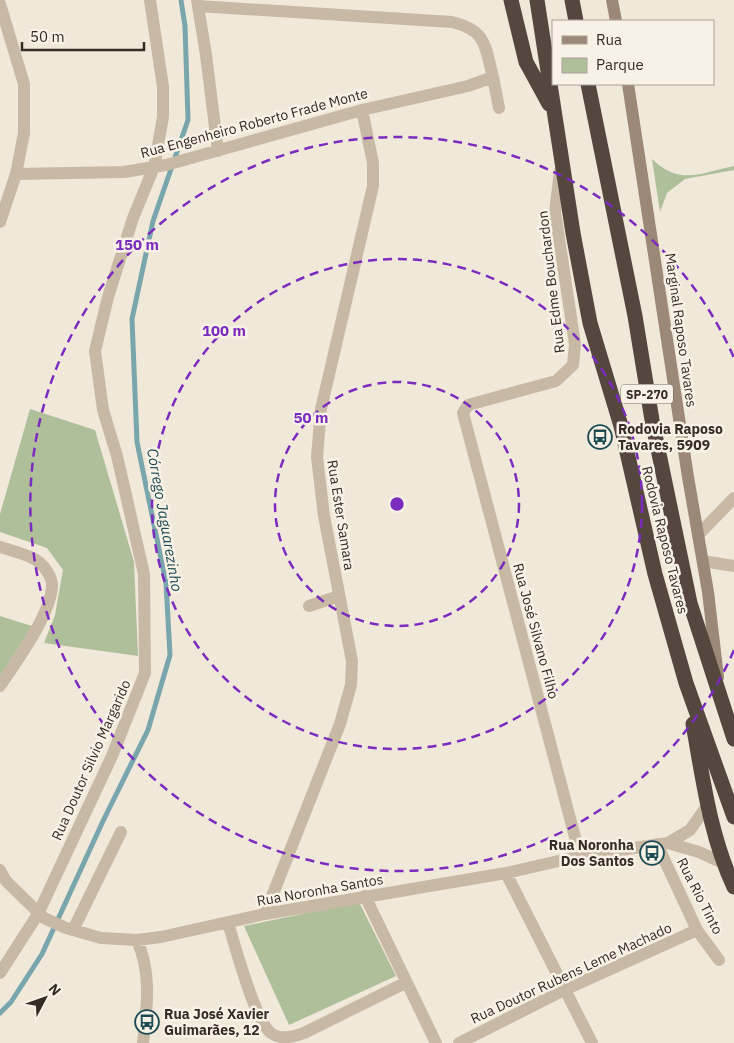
<svg xmlns="http://www.w3.org/2000/svg" width="734" height="1043" font-family="'IBM Plex Sans',sans-serif">
<style>
.green{fill:#afbf9a}
.lines{fill:none;stroke-linecap:round;stroke-linejoin:round}
.stream{stroke:#79a6ad;stroke-width:5}
.street{stroke:#c8b9a5;stroke-width:12}
.secondary{stroke:#9b8877;stroke-width:12}
.highway{stroke:#55473e;stroke-width:15}
.ring{fill:none;stroke:#7b2cbf;stroke-width:2.5;stroke-dasharray:9 6}
.labels{text-anchor:middle;dominant-baseline:central;stroke-width:5;stroke-linejoin:round;paint-order:stroke}
.shield{fill:#f8f1e5;stroke:#6f675f;stroke-width:1}
.shield-label{font-size:12px;font-weight:bold;fill:#342c26}
.street-label{font-size:14px;fill:#342c26;stroke:#f8f1e5}
.poi-label{font-size:14px;font-weight:bold;fill:#342c26;stroke:#f8f1e5;text-anchor:start}
.water-label{font-size:15px;font-style:italic;fill:#1d4b54;stroke:#f8f1e5}
.centre{fill:#7b2cbf;stroke:#f8f1e5;stroke-width:2.5}
.ring-label{font-size:15px;text-anchor:middle;font-weight:bold;fill:#7b2cbf;stroke:#f8f1e5;stroke-width:5;stroke-linejoin:round;paint-order:stroke}
</style>
<rect width="100%" height="100%" fill="#f0e8d9"/>
<path class="green" d="M652 159C680 186 700 173 734 166V170L685 179 667 193 660 212Z
M30 409 95 430 134 562 138 656 44 643 55 615 63 570 47 548 0 532V514Z
M0 616 32 626 0 677Z
M359 902 396 976 289 1025 244 926Z"/>
<g class="lines">
<path class="stream" d="M0 1013 11 1002 42 954 103 821 148 730 170 655 166 583 137 442 132 319 153 221 188 120 185 26 181 0"/>
<path class="street" d="M197 0 206 55 218 151
M0 4 24 84V133L16 174 0 222
M493 77 499 108
M560 171 555 212 575 344 573 365 556 381 468 405 463 413 580 856
M16 174 124 172 166 165 362 110 468 86 493 77C485 47 487 30 452 22L198 6
M698 535 734 498
M0 547C12 551 29 554 39 562 45 567 52 577 52 585 52 613 16 662 0 686
M703 561 734 566
M309 606 339 596
M668 843 699 852 723 863
M657 844 697 930 719 960
M0 870 6 881 44 918 66 928 101 938 137 940 161 937 265 914 506 873 580 856 668 843 690 830 707 806
M506 873 592 1043
M365 896 436 1043
M265 914 340 724 351 685 352 661 324 516 317 457 321 409 373 186V163L362 110
M228 923C235 945 255 1022 271 1033 282 1041 294 1036 304 1033L405 983
M73 930 121 832
M137 940C152 974 147 1007 143 1043
M0 973 38 914 112 756 145 673 144 574 117 456 103 410 95 351 108 297 133 218 154 167 163 117V87L150 0
M459 1043 564 990 697 930"/>
<path class="secondary" d="M612 0 616 21
M628 84 688 477 708 592 718 677"/>
<path class="highway" d="M511 0 526 62 549 104
M537 0 573 233 590 323 621 426 655 574 686 683 734 817
M572 0 576 21
M588 84 635 316 652 420 690 603 734 739
M693 724C703 779 710 836 734 887"/>
</g>
<g class="ring">
<circle cx="397" cy="504" r="122"/>
<circle cx="397" cy="504" r="245"/>
<path d="M734 650A367 367 0 1 1 734 358"/>
</g>
<defs>
<g id="bus-ring" transform="scale(1.25)"><circle r="9.5" fill="#f8f1e5" stroke="#1d4b54" stroke-width="1.5"/><path d="M-5-6H5V4H4V6H2V4H-2V6H-4V4H-5ZM-3.5-4V0h7V-4ZM-3.5 1.2v1.5H-2V1.2ZM2 1.2v1.5H3.5V1.2Z" fill="#1d4b54"/></g>
</defs>
<g fill-rule="evenodd">
<use href="#bus-ring" x="600" y="437"/>
<use href="#bus-ring" x="652" y="853"/>
<use href="#bus-ring" x="147" y="1022"/>
</g>
<g class="labels">
<rect class="shield" x="621" y="384.5" width="52" height="19" rx="4"/>
<g class="shield-label">
<text x="647" y="394">SP-270</text>
</g>
<g class="street-label">
<text transform="translate(254 123) rotate(-15)">Rua Engenheiro Roberto Frade Monte</text>
<text transform="translate(551 282) rotate(-97)">Rua Edme Bouchardon</text>
<text transform="translate(681 330) rotate(82)">Marginal Raposo Tavares</text>
<text transform="translate(341 515) rotate(81)">Rua Ester Samara</text>
<text transform="translate(665 540) rotate(76)">Rodovia Raposo Tavares</text>
<text transform="translate(536 631) rotate(75)">Rua José Silvano Filho</text>
<text transform="translate(91 760) rotate(-66)">Rua Doutor Silvio Margarido</text>
<text transform="translate(320 890) rotate(-10)">Rua Noronha Santos</text>
<text transform="translate(700 896) rotate(63)">Rua Rio Tinto</text>
<text transform="translate(571 973) rotate(-25)">Rua Doutor Rubens Leme Machado</text>
</g>
<g class="poi-label">
<text x="618" y="429">Rodovia Raposo<tspan x="618" dy="16">Tavares, 5909</tspan></text>
<text x="634" y="845" text-anchor="end">Rua Noronha<tspan x="634" dy="16">Dos Santos</tspan></text>
<text x="164" y="1014">Rua José Xavier<tspan x="164" dy="16">Guimarães, 12</tspan></text>
</g>
<g class="water-label">
<text transform="translate(165 520) rotate(80)">Córrego Jaguarezinho</text>
</g>
</g>
<circle cx="397" cy="504" r="8" class="centre"/>
<g class="ring-label">
<text x="137" y="250">150 m</text>
<text x="224" y="336">100 m</text>
<text x="311" y="423">50 m</text>
</g>
<rect x="552" y="20" width="162" height="65" fill="#f8f1e5" stroke="#aaa299"/>
<rect x="562" y="36" width="25" height="8" fill="#9b8877" stroke="#aaa299"/>
<text x="596" y="45" font-size="15" fill="#342c26">Rua</text>
<rect x="562" y="58" width="25" height="15" fill="#afbf9a" stroke="#aaa299"/>
<text x="596" y="70" font-size="15" fill="#342c26">Parque</text>
<g transform="translate(45 998) rotate(49)" stroke="#f8f1e5" stroke-width="4" paint-order="stroke">
<path d="M0-4L9 19L0 12L-9 19Z" fill="#342c26"/>
<text y="-8" font-size="14" font-weight="bold" text-anchor="middle" fill="#342c26">N</text>
</g>
<path d="M22 42v8h122v-8" fill="none" stroke="#342c26" stroke-width="2.5"/>
<text x="30" y="42" font-size="15" fill="#342c26" stroke="#f8f1e5" stroke-width="4" paint-order="stroke">50 m</text>
</svg>
